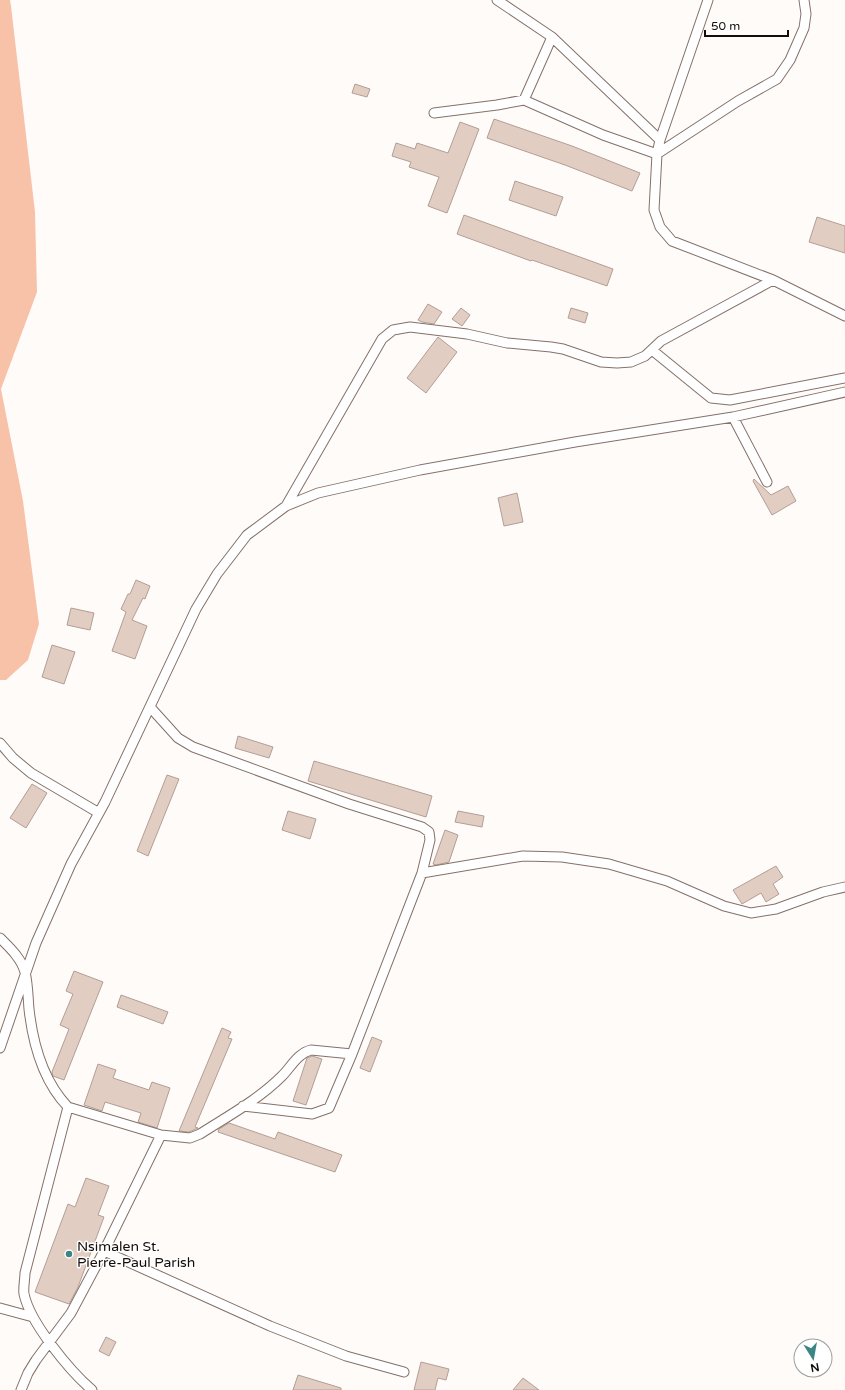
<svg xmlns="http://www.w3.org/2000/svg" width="845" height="1390" font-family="'Varela Round',sans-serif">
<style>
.green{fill:#f8c2a9}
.building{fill:#e2cdc3;stroke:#b29e95}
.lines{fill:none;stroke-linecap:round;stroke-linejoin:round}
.minor-casing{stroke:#847169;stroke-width:11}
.minor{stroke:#fff;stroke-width:9}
.poi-dot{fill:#3c8585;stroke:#fff;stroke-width:1.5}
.labels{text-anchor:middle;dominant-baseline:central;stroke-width:3;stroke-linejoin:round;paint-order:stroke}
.poi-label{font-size:14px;fill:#140e0a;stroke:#fff;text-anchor:start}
</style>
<rect width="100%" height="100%" fill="#fffbf9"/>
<path class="green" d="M0 0H10L11 6 35 212 37 292 1 389 23 501 39 624 28 660 6 680H0Z"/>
<path class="building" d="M355 84 370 89 367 97 352 93Z
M494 119 572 146 640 173 632 191 565 165 487 138Z
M460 122 479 129 447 213 428 206 439 177 409 167 411 162 392 156 396 143 415 149 417 143 448 153Z
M515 181 563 197 556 216 509 200Z
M464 215 613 269 607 286 532 260 531 261 457 234Z
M817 217 845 226V253L809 242Z
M428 304 442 312 434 324 422 322 418 320Z
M461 308 470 315 462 326 452 319Z
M571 308 588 313 585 323 568 318Z
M438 337 457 352 426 393 407 378Z
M754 479 771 495 788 486 796 501 772 515 753 481Z
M517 493 523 522 504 526 498 498Z
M136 580 150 586 145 599 143 598 132 620 147 626 135 659 112 651 126 612 121 609 128 594H130Z
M71 608 94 613 90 630 67 625Z
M52 645 75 652 64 684 42 677Z
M238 736 273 747 269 758 235 748Z
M314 761 432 796 426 817 308 781Z
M167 775 179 779 148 856 137 851Z
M32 784 47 793 26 828 10 818Z
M288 811 316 819 310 839 282 830Z
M458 811 484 816 482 827 455 822Z
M445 830 458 835 449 862 436 865 433 864Z
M776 866 783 877 773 884 779 894 766 902 761 893 742 904 733 890Z
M74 971 103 982 64 1080 53 1076 52 1072 69 1029 60 1025 73 994 66 991Z
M121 995 168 1012 163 1024 117 1007Z
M222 1028 231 1032 228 1038 232 1039 195 1127 198 1128 189 1132 179 1131Z
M372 1037 382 1041 370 1072 360 1068Z
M312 1056 322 1059 306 1105 293 1101 307 1058Z
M98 1064 116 1070 113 1078 149 1090 152 1082 170 1088 157 1128 138 1122 141 1113 105 1102 102 1111 84 1105Z
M229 1123 275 1139 278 1132 342 1155 335 1172 218 1132 219 1129Z
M86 1178 109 1186 98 1215 104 1217 78 1287 69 1304 35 1292 68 1204 75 1207Z
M106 1337 116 1342 109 1356 99 1351Z
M421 1362 449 1369 446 1380 438 1378 435 1390H414Z
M298 1375 341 1388V1390H293Z
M523 1378 539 1390H513Z"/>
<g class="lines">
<g class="minor-casing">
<path id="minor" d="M497 0 552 37 660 140
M708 0 660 140 657 154 654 210 660 227 672 241 773 280 845 316
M524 100 603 135 657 154 738 101 777 79 790 60 804 28 806 14 804 0
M434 113 497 105 524 100 552 37
M652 350 711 398 730 400 845 378
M733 417 767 482
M286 506 382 339 393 330 410 327 467 334 507 343 551 347 563 349 601 362 617 363 631 362 645 356 661 341 773 280
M0 743 13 758 31 773 99 813
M422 873 523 856 562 857 609 864 667 881 724 906 751 913 776 909 823 892 845 887
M0 938C10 948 21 958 25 972 28 984 28 998 29 1009 33 1045 43 1081 68 1107L161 1135 190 1138 200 1134C228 1116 258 1100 282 1076 291 1067 298 1053 311 1050L352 1054 422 873 430 840 429 832 422 827 349 804 193 747 178 738 150 707
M0 1048 36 943 71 864 105 802 196 609 217 574 247 535 286 506 318 493 420 470 575 442 733 417 845 392
M243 1106 312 1114 329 1108 352 1054
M68 1107 25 1273C25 1279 23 1288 24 1294 30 1323 70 1371 92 1390
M104 1251 270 1326 346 1356 404 1372
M0 1308 33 1317
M21 1390 28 1373 36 1360 71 1313 104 1251 161 1135"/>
</g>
<use href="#minor" class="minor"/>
</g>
<circle class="poi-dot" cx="69" cy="1254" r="4"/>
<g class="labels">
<g class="poi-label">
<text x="77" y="1246">Nsimalen St.<tspan x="77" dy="16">Pierre-Paul Parish</tspan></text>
</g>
</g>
<g transform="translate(813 1358) rotate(169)"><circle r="19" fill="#ffffff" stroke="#a19f9d"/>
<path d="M0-3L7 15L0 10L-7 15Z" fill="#3c8585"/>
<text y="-6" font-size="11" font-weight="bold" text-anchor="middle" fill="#140e0a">N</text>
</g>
<path d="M705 30v6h83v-6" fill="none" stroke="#140e0a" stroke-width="2"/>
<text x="711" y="30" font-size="12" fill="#140e0a" stroke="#ffffff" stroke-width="3" paint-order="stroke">50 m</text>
</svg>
